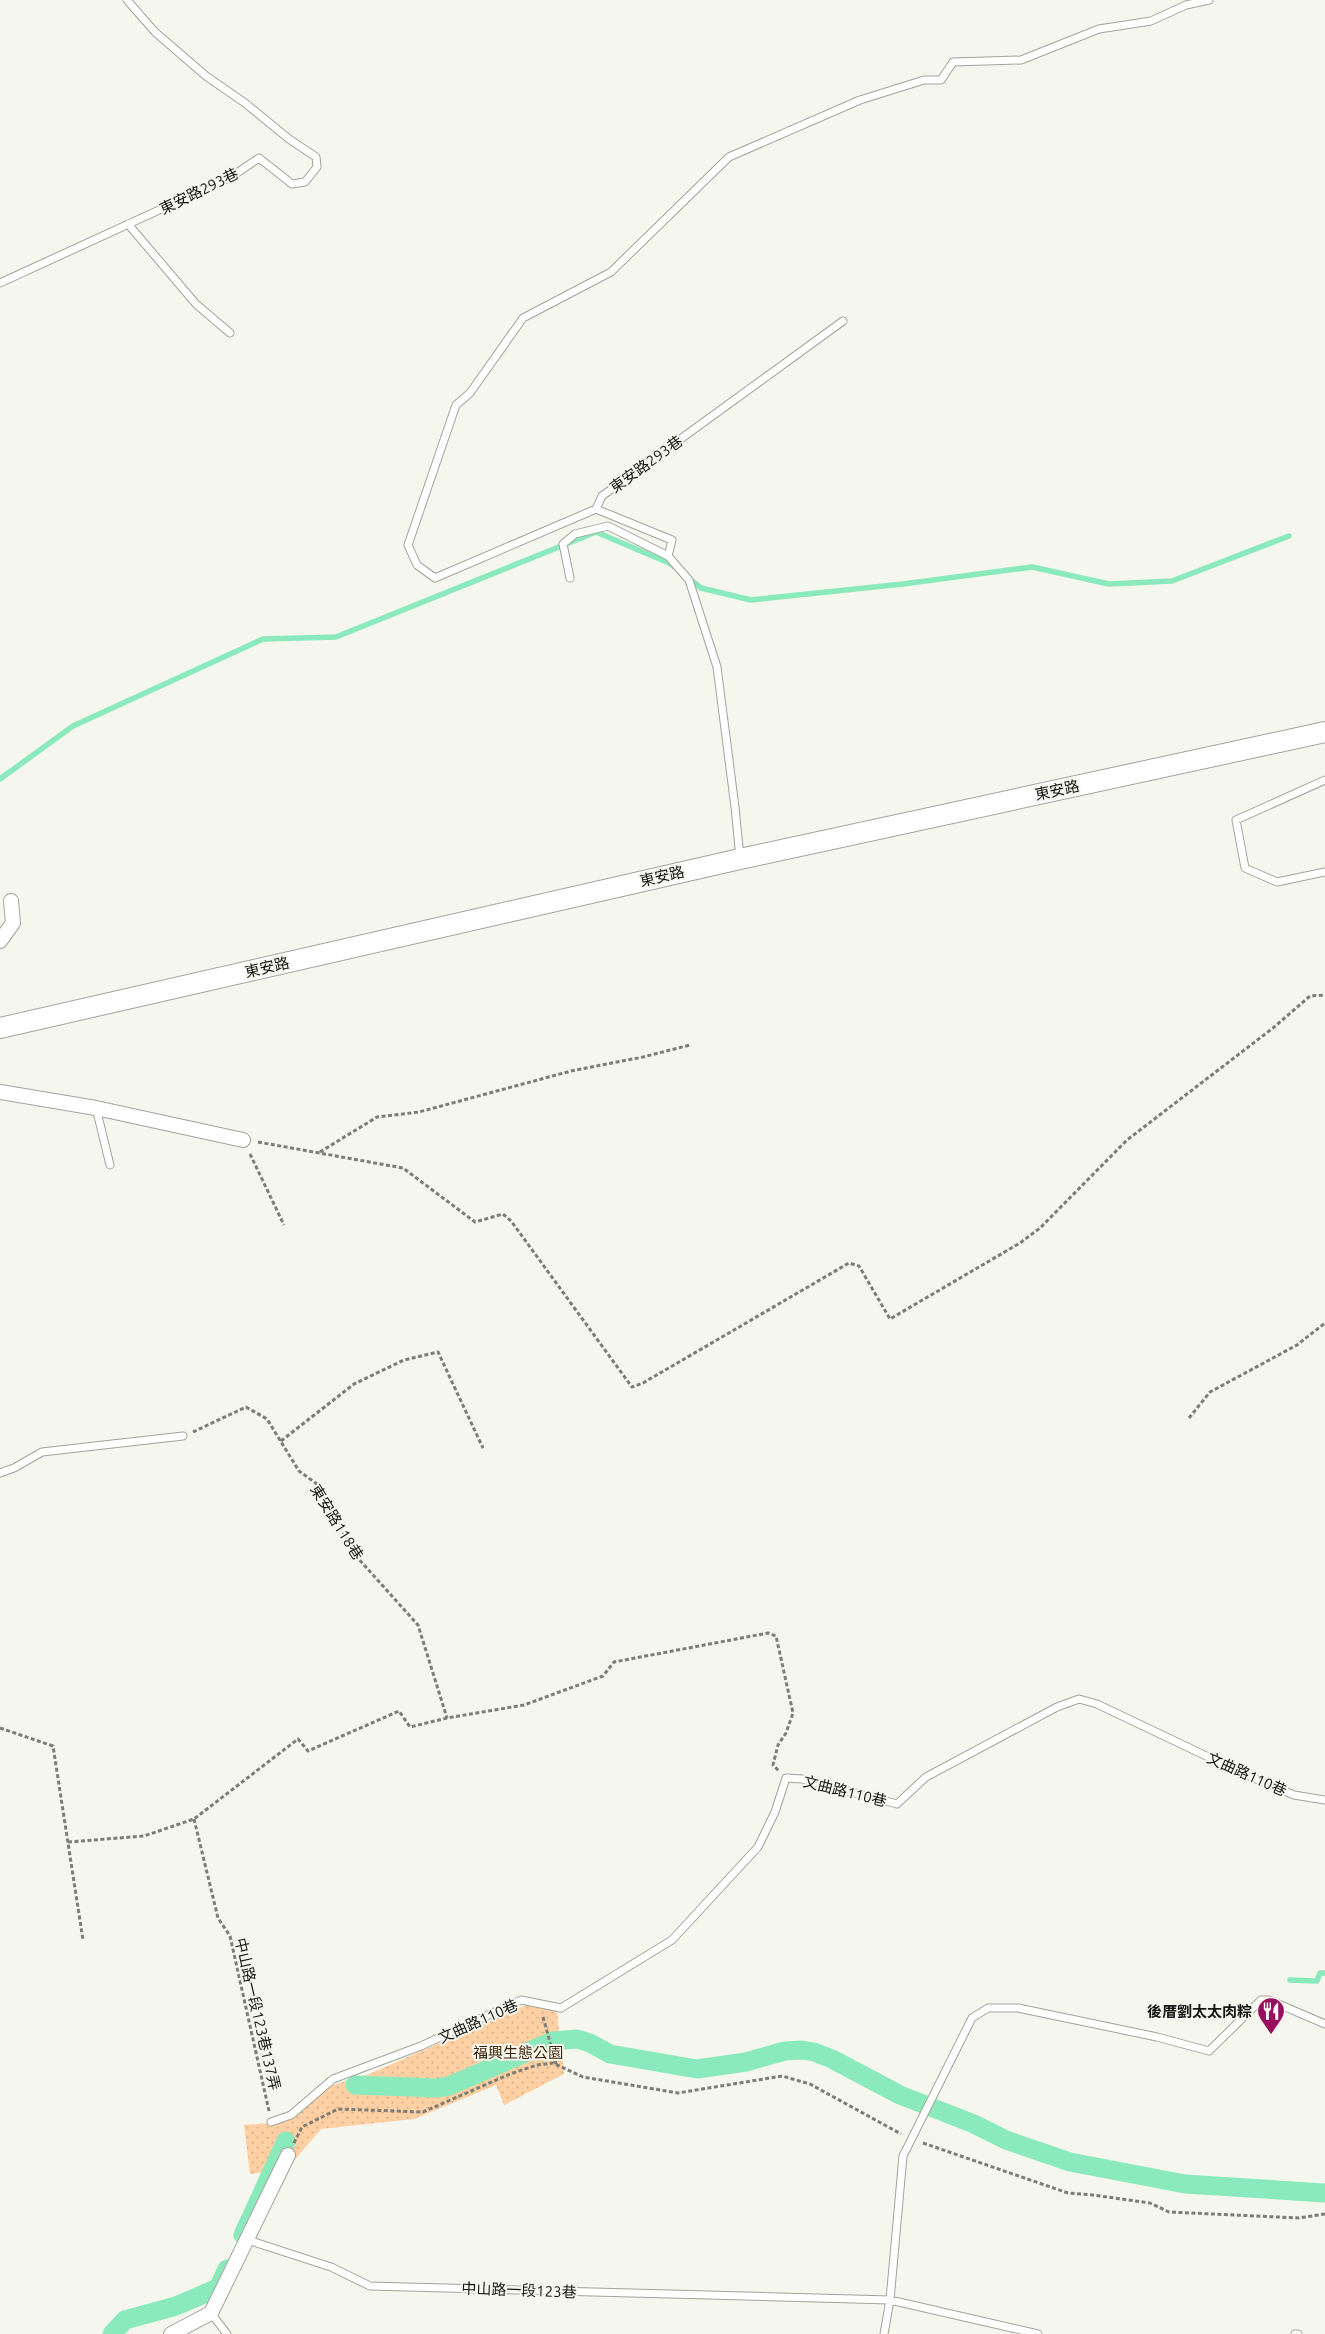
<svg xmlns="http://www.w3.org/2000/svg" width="1325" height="2334" font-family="Ubuntu,'Noto Sans TC',sans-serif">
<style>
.park{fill:url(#park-dots)}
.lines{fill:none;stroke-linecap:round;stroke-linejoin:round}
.stream{stroke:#8beabc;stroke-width:5.5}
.canal{stroke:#8beabc;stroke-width:19}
.lane-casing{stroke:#a2a49b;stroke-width:9}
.street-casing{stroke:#a2a49b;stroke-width:16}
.secondary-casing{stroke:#a2a49b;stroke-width:22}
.path{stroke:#7c7d77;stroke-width:3;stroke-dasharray:4 2.5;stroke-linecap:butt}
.lane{stroke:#fff;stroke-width:7}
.street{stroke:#fff;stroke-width:14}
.secondary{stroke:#fff;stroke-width:20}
.labels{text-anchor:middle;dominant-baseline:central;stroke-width:4;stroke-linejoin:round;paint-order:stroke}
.street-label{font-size:15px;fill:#151613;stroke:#f5f6ed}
.poi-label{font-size:15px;font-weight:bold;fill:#151613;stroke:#f5f6ed;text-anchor:end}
.park-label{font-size:15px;fill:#3f2507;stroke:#f5f6ed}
</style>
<defs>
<pattern id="park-dots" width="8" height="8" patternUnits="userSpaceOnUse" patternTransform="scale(1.25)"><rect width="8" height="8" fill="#fed0a3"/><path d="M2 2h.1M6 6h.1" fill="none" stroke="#d9b28b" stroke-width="1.8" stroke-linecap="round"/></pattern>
</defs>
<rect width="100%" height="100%" fill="#f5f6ed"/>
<path class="park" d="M529 2004 557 2012 564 2074 504 2105 496 2085 414 2119 321 2129 286 2170 250 2174 244 2125 285 2122 314 2091 369 2074Z"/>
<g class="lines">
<path class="stream" d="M687 577 701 588 751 600 903 584 1032 567 1109 584 1172 581 1289 536
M0 779 73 726 263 639 336 637 596 532 669 563 676 568
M1290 1980 1317 1981 1320 1973H1325"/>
<path class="canal" d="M355 2085 436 2088 449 2086 553 2041 577 2039 590 2043 610 2054 697 2069 746 2062 785 2051 802 2050 814 2052 832 2059 900 2095 974 2124 1006 2140 1070 2162 1185 2184 1325 2193
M243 2235 286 2141
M112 2334 125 2320 176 2306 218 2288 227 2269"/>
<g class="lane-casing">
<path id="lane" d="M128 224 196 304 230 333
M0 283 231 177 259 158 292 184 305 182 317 167 316 157 289 139 245 103 206 76 155 32 127 0
M596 509 435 578 417 565 408 545 456 405 470 393 523 318 611 272 729 157 860 100 924 80H941L953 62 1021 60 1099 29 1151 21 1186 5 1209 0
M570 578 563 544 575 534 608 526 668 556
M1325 780 1236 820 1245 868 1277 882 1325 872
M740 858 735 807 717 667 689 580 668 556 672 540 596 509 602 496 843 321
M96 1108 110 1165
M0 1473 14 1468 42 1452 183 1436
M271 2122 291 2115 333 2079 421 2046 521 2000 561 2008 672 1940 758 1847 775 1812 786 1778 802 1779 897 1804 926 1777 1057 1707 1079 1699 1097 1704 1242 1773 1294 1795 1325 1800
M248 2240 331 2267 370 2286 890 2300 1038 2334
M211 2313 227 2334
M884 2334 890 2300 903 2156 972 2018 988 2008H1018L1157 2037 1209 2051 1261 2000H1269L1325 2024
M1295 2334H1298"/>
</g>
<g class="street-casing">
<path id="street" d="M0 941 13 923 11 901
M0 1092 96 1108 243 1140
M171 2334 211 2313 288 2155"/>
</g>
<g class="secondary-casing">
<path id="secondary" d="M0 1028 740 859 1325 732"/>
</g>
<path class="path" d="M258 1142 403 1168 475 1222 503 1214 511 1221 632 1387 643 1383 849 1263 859 1266 890 1319 1020 1243 1040 1228 1127 1140 1273 1028 1310 996 1325 995
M320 1152 377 1117 419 1112 571 1071 643 1057 690 1045
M250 1154 284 1225
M1189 1418 1210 1392 1297 1345 1325 1323
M193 1432 246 1407 267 1419 299 1471 317 1484 356 1556 418 1625 447 1718
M281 1441 354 1384 404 1360 438 1352 483 1448
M0 1728 53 1746 83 1940
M194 1819 218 1918 230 1936 269 2111
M68 1842 144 1836 194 1819 298 1739 308 1751 399 1711 410 1727 447 1718 524 1705 603 1676 614 1662 768 1633 776 1636 793 1713 786 1733 778 1745 773 1765 779 1771
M543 2017 556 2064
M294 2143 302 2127 338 2109 423 2112 510 2074 537 2065 553 2063 583 2077 678 2093 782 2076 810 2084 901 2134
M923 2143 1068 2193 1093 2195 1150 2203 1169 2212 1299 2218 1325 2214"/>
<use href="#lane" class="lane"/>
<use href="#street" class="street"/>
<use href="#secondary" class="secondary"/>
</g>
<defs>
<g id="restaurant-pin" transform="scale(1.4375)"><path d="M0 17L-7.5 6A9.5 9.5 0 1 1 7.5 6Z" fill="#9b0e5e" stroke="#f5f6ed"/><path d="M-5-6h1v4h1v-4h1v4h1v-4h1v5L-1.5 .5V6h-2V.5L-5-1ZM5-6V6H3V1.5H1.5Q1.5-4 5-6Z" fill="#fff"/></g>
</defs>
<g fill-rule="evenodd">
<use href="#restaurant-pin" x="1271" y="2011"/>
</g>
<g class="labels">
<g class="street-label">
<text transform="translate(199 191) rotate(-26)">東安路293巷</text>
<text transform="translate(646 464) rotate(-36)">東安路293巷</text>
<text transform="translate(1057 790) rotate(-12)">東安路</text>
<text transform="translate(662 876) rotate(-13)">東安路</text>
<text transform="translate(267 967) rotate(-13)">東安路</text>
<text transform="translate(337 1522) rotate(58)">東安路118巷</text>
<text transform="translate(1247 1774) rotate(24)">文曲路110巷</text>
<text transform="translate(845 1791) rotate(14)">文曲路110巷</text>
<text transform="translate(258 2014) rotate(77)">中山路一段123巷137弄</text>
<text transform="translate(478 2021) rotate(-24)">文曲路110巷</text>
<text transform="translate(519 2290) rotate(2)">中山路一段123巷</text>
</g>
<g class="poi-label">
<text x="1252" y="2011">後厝劉太太肉粽</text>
</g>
<g class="park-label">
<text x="518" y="2052">福興生態公園</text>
</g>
</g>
</svg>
